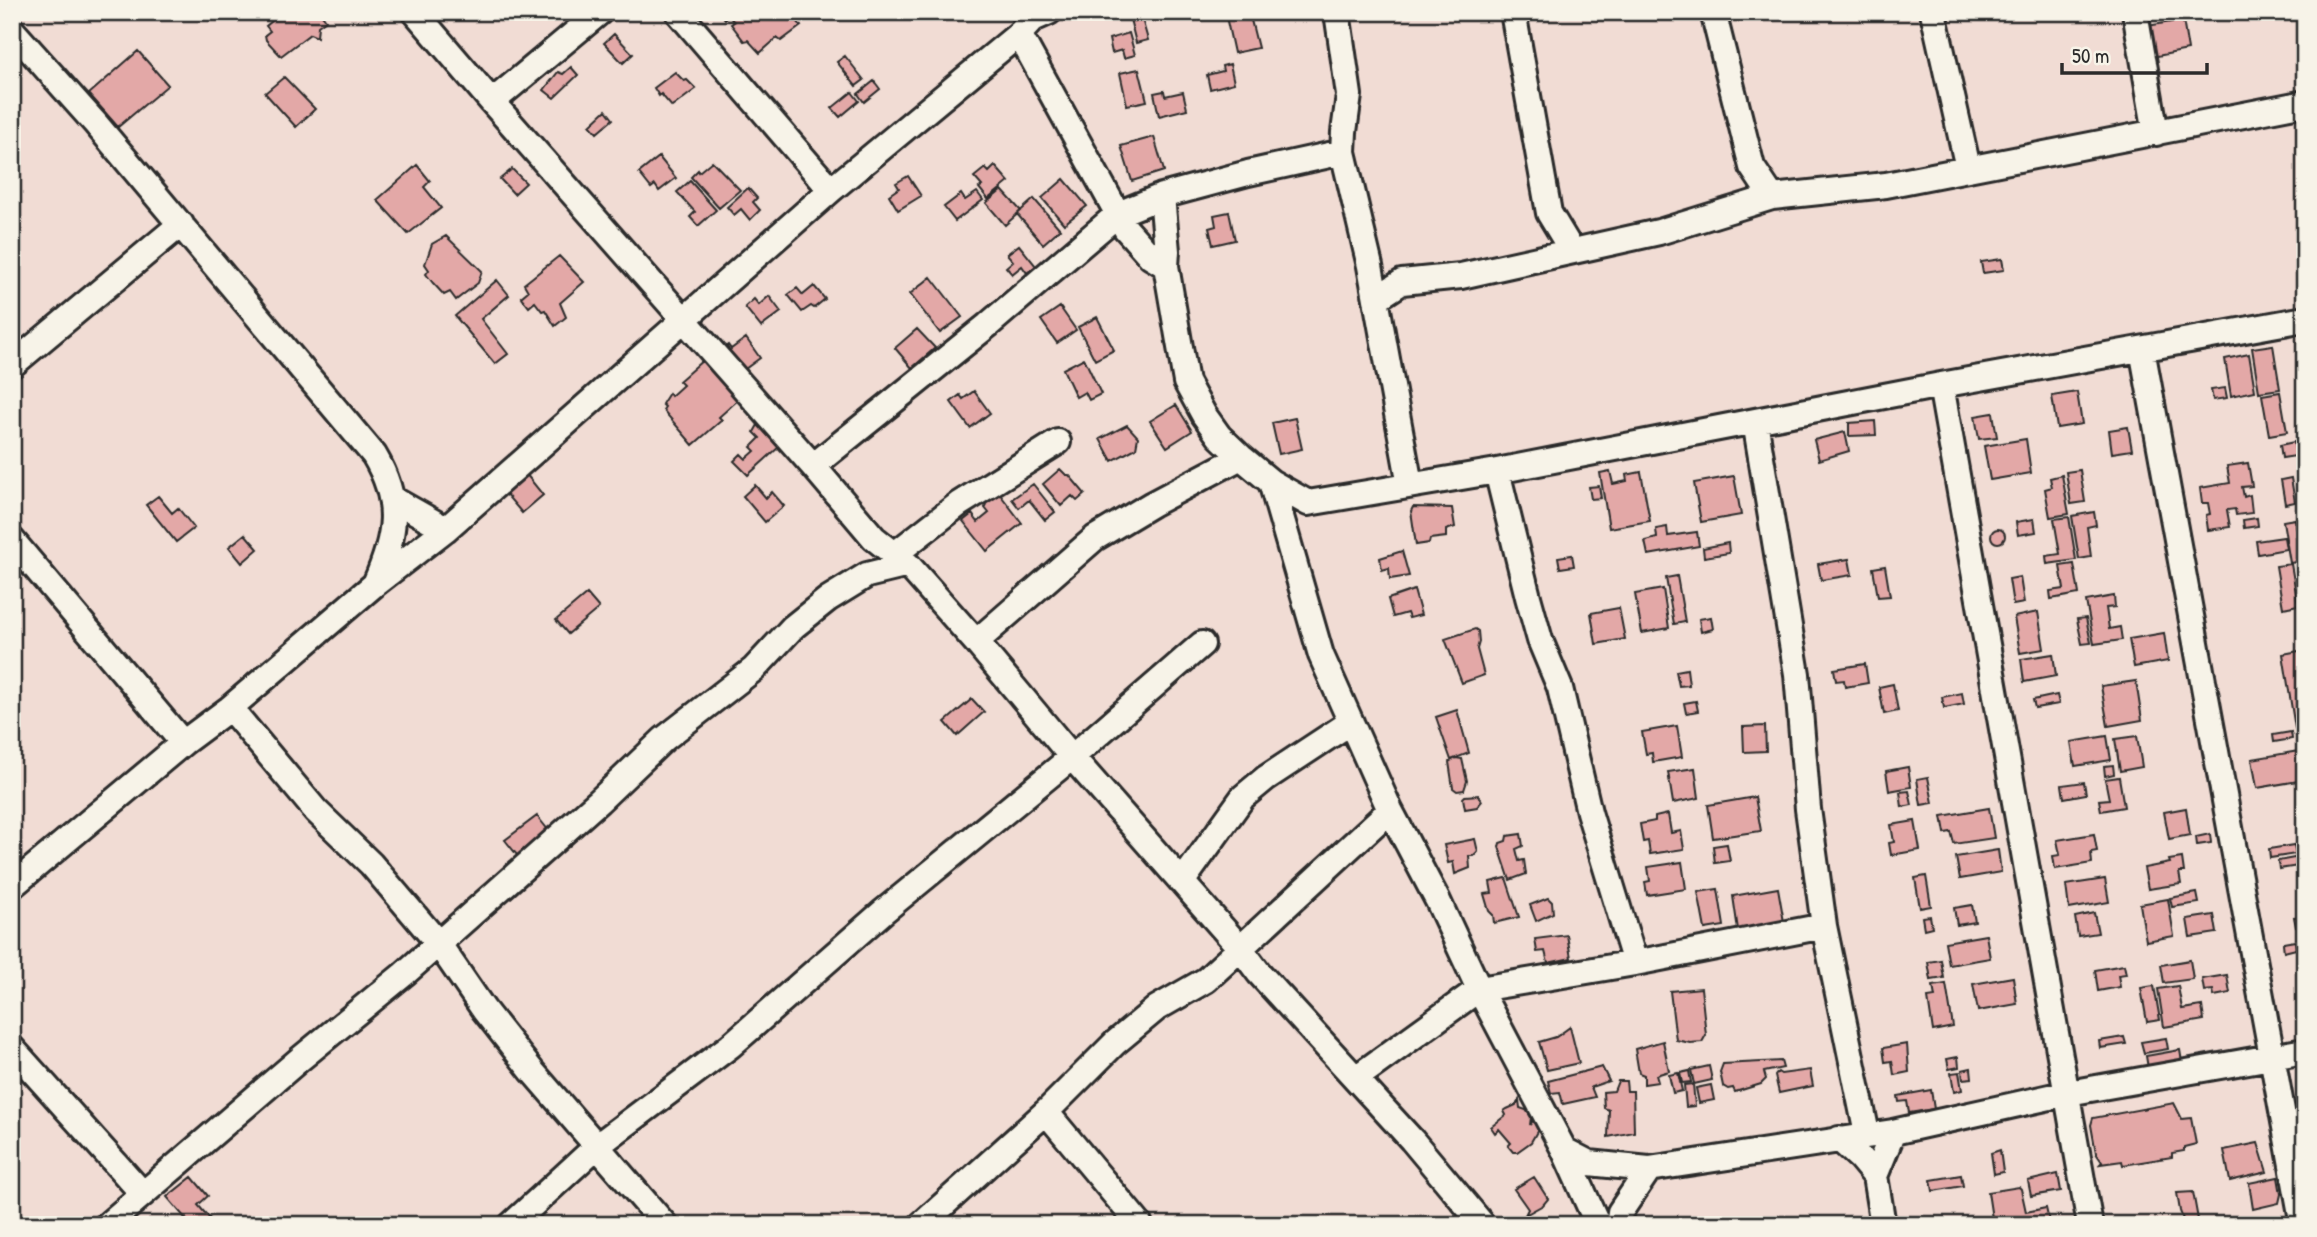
<svg xmlns="http://www.w3.org/2000/svg" width="2317" height="1237" font-family="'Patrick Hand',sans-serif">
<style>
.building{fill:#e3a8a7;stroke:#2b2b2b;stroke-width:2}
.lines{fill:none;stroke-linecap:round;stroke-linejoin:round}
.minor-casing{stroke:#2b2b2b;stroke-width:30}
.minor{stroke:#f7f3e8;stroke-width:24}
</style>
<rect width="100%" height="100%" fill="#f1dcd4"/>
<filter id="ink" filterUnits="userSpaceOnUse"><feTurbulence type="fractalNoise" baseFrequency=".0143" numOctaves="2"/><feDisplacementMap in="SourceGraphic" scale="14" xChannelSelector="R" yChannelSelector="G"/><feConvolveMatrix kernelMatrix="1 2 1 2 8 2 1 2 1" color-interpolation-filters="sRGB"/></filter>
<g filter="url(#ink)">
<path class="building" d="M271 12H320L326 20 318 26 317 37 310 34 281 56 266 40 265 35 270 31 266 26 272 21 268 15Z
M720 12H790L801 26 781 41 777 38 760 53 748 40 744 41 731 24 734 22 729 16 725 19Z
M1140 12 1148 40 1136 43 1129 15Z
M1225 12H1249L1258 48 1234 53Z
M2183 20 2188 50 2152 57 2147 26Z
M1129 33 1135 55 1124 58 1122 50 1112 53 1109 39Z
M614 34 633 54 623 63 604 43Z
M138 51 168 85 118 127 89 94Z
M845 56 864 80 856 86 837 62Z
M1230 64 1234 83 1210 89 1207 75 1223 71 1222 66Z
M571 67 578 75 554 98 544 90 558 72 563 74Z
M1139 69 1147 101 1127 105 1120 73Z
M675 72 684 81 687 80 696 89 672 107 661 94 659 96 654 88Z
M284 77 315 109 296 127 265 93Z
M874 81 880 89 864 102 858 94Z
M1164 91 1165 96 1183 92 1187 109 1159 116 1154 93Z
M852 92 859 101 840 117 832 108Z
M606 110 613 119 597 133 590 125Z
M1154 137 1164 171 1132 181 1121 146Z
M659 157 676 178 659 191 655 185 651 188 639 173Z
M712 161 740 190 719 208 691 177 698 170 699 172Z
M417 165 430 181 424 187 441 208 408 234 377 200Z
M995 166 1009 182 988 199 979 188 982 186 974 177 985 168 989 172Z
M512 169 526 183 514 194 500 179Z
M908 176 921 196 898 210 889 195 899 188 896 183Z
M1064 179 1087 206 1064 224 1042 198Z
M690 181 716 210 698 226 690 217 695 212 677 192Z
M748 188 757 198 753 202 760 210 750 220 741 209 734 215 727 207Z
M1002 190 1021 211 1005 225 986 203Z
M977 192 983 200 955 221 944 207 961 194 965 200Z
M1034 199 1060 229 1043 244 1017 214Z
M1229 212 1235 240 1213 245 1209 228 1216 226 1214 215Z
M446 236 482 271 478 283 456 300 450 292 444 295 433 283 426 274 429 270 425 264 432 244Z
M1019 245 1036 266 1027 273 1022 266 1012 274 1006 267 1013 261 1007 254Z
M559 256 584 282 560 303 566 317 555 326 545 310 542 311 535 302 529 307 521 297 528 291 524 284Z
M2002 259 2004 270 1983 273 1981 262Z
M931 277 962 317 940 333 910 294Z
M497 280 509 295 481 319 508 354 495 364 455 316Z
M814 286 825 299 814 308 811 306 802 312 788 295 797 288 803 295Z
M769 296 781 312 761 327 745 307 754 299 759 305Z
M1060 307 1076 330 1057 343 1041 320Z
M1097 317 1114 350 1095 360 1078 327Z
M917 329 935 348 912 368 895 348Z
M746 338 760 358 738 374 721 351 728 345 731 349Z
M2273 345 2280 389 2259 392 2252 348Z
M2249 354 2255 391 2231 396 2225 359Z
M1084 358 1101 394 1089 400 1085 392 1076 397 1063 369Z
M703 360 738 400 719 417 722 420 693 445 663 410 665 407 662 404 669 393 671 396 683 385 679 381Z
M2225 388 2227 398 2213 400 2211 390Z
M974 391 990 413 970 428 951 402 960 395 963 399Z
M2077 392 2082 424 2057 428 2052 396Z
M2280 392 2287 432 2269 435 2262 395Z
M1176 405 1192 431 1167 447 1150 421Z
M1993 413 1997 437 1979 439 1975 416Z
M1295 418 1302 449 1279 454 1272 423Z
M1875 421 1876 435 1849 436V423Z
M758 425 779 447 748 475 734 461 741 454 746 459 755 451 751 447 760 438 754 432Z
M1127 425 1138 437 1136 448 1112 461 1100 439Z
M2128 427 2132 450 2112 453 2109 430Z
M1845 432 1849 451 1819 460 1814 440Z
M2026 439 2031 473 1990 480 1984 446Z
M2294 442 2296 456 2282 458 2280 445Z
M2248 463 2252 486 2242 487 2244 497 2250 495 2252 513 2236 515 2235 509 2227 510 2230 527 2208 530 2206 515 2210 514 2208 503H2202L2200 488 2230 483 2227 466Z
M1060 469 1066 475H1069L1085 494 1077 501 1072 496 1061 506 1043 484Z
M2080 470 2085 502 2071 504 2066 472Z
M1610 471 1613 484 1627 481 1626 475 1641 472 1650 521 1609 528 1600 473Z
M526 474 543 495 522 513 504 492Z
M2062 475 2069 514 2050 517 2045 489 2052 487 2050 478Z
M1734 476 1741 515 1701 522 1694 483Z
M2291 478 2295 502 2285 504 2281 480Z
M1033 484 1055 512 1045 520 1029 500 1019 508 1012 499Z
M755 485 766 498 772 492 784 506 765 522 743 496Z
M1599 486 1601 498 1591 499 1589 487Z
M999 493 1022 523 987 551 963 521 972 514 978 522 989 513 985 508 986 503Z
M158 496 172 513 178 508 194 528 176 542 146 505Z
M1413 507 1452 508 1455 527 1446 530V537L1430 539 1429 543 1416 545 1411 511Z
M2094 512 2096 525 2087 527 2091 557 2079 559 2072 516Z
M2069 517 2076 560 2047 564 2046 556 2060 554 2054 519Z
M2257 518 2258 526 2244 528 2243 520Z
M2034 519 2036 532 2018 535 2016 522Z
M2295 519 2302 561 2290 563 2283 521Z
M1667 527 1668 536 1697 532 1699 546 1648 555 1645 541 1657 538 1656 529Z
M1991 536a7 7 0 1 1 14 0a7 7 0 1 1-14 0Z
M245 534 258 549 242 563 229 547Z
M2284 537 2286 549 2258 554 2256 541Z
M1728 543 1729 553 1704 557 1703 548Z
M1402 551 1409 576 1390 579 1389 568 1382 570 1380 558Z
M1572 555 1574 566 1560 568 1558 557Z
M1849 559 1852 575 1821 580 1818 564Z
M2074 564 2079 594 2051 599 2050 591 2064 589 2060 566Z
M2291 564 2298 605 2283 608 2276 566Z
M1885 566 1890 596 1878 597 1873 568Z
M1677 576 1685 622 1674 624 1666 578Z
M2020 577 2024 603 2013 605 2009 579Z
M1663 589 1669 628 1642 633 1635 594Z
M1414 590 1421 615 1409 618 1407 613 1393 617 1388 599Z
M587 594 599 608 568 634 556 620Z
M2114 596 2115 607 2106 608 2109 629 2120 627 2122 640 2094 644 2086 601Z
M1619 608 1625 639 1596 644 1591 613Z
M2305 608V641L2300 609Z
M2038 612 2044 649 2020 653 2014 617Z
M1711 617 1713 629 1701 632 1699 619Z
M2086 618 2091 643 2082 644 2077 619Z
M1475 629 1478 631 1479 642 1477 649 1484 675 1462 683 1445 639Z
M2164 633 2168 661 2134 667 2129 639Z
M2304 650 2305 726 2295 728 2283 654Z
M2053 654 2056 676 2024 682 2021 659Z
M1865 664 1868 683 1845 687 1844 680 1836 681 1834 669Z
M1687 669 1689 685 1679 686 1676 671Z
M2136 681 2142 720 2108 726 2101 686Z
M1893 684 1898 711 1884 714 1879 687Z
M1962 693 1964 704 1944 708 1942 697Z
M2057 695 2059 704 2035 708 2033 700Z
M972 699 984 712 957 736 945 722Z
M1696 701 1698 711 1686 713 1684 703Z
M1457 710 1469 753 1451 760 1436 717Z
M1677 726 1682 757 1653 762 1652 753 1646 754 1642 732Z
M1765 726 1766 751 1744 752 1743 727Z
M2291 732 2292 739 2274 742 2273 735Z
M2107 736 2111 760 2075 766 2071 742Z
M2137 736 2142 767 2120 771 2115 739Z
M2299 751 2304 780 2257 788 2252 759Z
M1456 758 1462 759 1467 781 1464 790 1457 791 1453 788 1449 762Z
M2113 765 2114 774 2105 776 2104 766Z
M1908 767 1911 787 1889 791 1886 771Z
M1695 768 1699 798 1673 803 1668 772Z
M1928 777 1933 803 1921 805 1917 779Z
M2119 777 2124 807 2101 811 2099 800 2109 799 2105 779Z
M2084 782 2086 794 2064 798 2062 785Z
M1909 791 1912 805 1902 807 1900 792Z
M1479 795 1482 801 1477 807 1465 809 1463 798 1465 796Z
M1755 797 1761 831 1713 838 1708 805Z
M1989 808 1994 838 1954 844 1951 832 1945 833 1942 816Z
M2186 808 2190 835 2169 839 2164 812Z
M1668 814 1671 833 1681 831 1684 849 1650 854 1648 841 1643 842 1640 824 1655 821V817Z
M537 816 553 836 521 860 505 840Z
M1915 821 1920 850 1891 855 1889 843 1894 842 1891 825Z
M1521 834 1523 846 1516 849 1519 861 1524 860 1526 874 1510 880 1499 847 1500 843 1506 841 1507 836Z
M2094 834 2097 851 2091 852 2092 863 2055 869 2053 856 2060 855 2057 840Z
M2210 834 2211 843 2197 845 2196 837Z
M1475 839 1478 852 1474 856H1469L1470 868 1455 874 1453 862 1448 863 1444 845Z
M1727 844 1730 861 1715 863 1713 846Z
M2294 845 2296 854 2270 858 2269 849Z
M1998 850 2001 872 1960 879 1956 857Z
M2305 856V865L2279 869 2278 861Z
M2182 858 2184 872H2179L2181 884 2148 889 2144 868 2170 863 2169 860Z
M1682 862 1686 889 1647 895 1645 882 1650 881 1648 867Z
M1926 876 1931 906 1920 908 1915 878Z
M1506 878 1519 917 1494 923 1493 915 1489 911 1484 894 1492 893 1490 882Z
M2105 879 2109 902 2069 909 2066 885Z
M1778 888 1784 922 1738 930 1733 896Z
M1718 889 1724 926 1705 929 1698 892Z
M2197 893 2199 903 2172 907 2170 898Z
M1548 898 1552 902 1553 913 1536 921 1530 905Z
M2168 899 2174 936 2146 941 2140 904Z
M1972 905 1975 922 1957 925 1954 908Z
M2094 913 2098 933 2078 936 2075 917Z
M2214 915 2217 933 2190 937 2187 919Z
M1930 916 1932 927 1924 929 1922 917Z
M2305 916V925L2296 927 2294 917Z
M1567 935 1571 958 1548 963 1545 951 1537 952 1535 939Z
M1986 935 1990 958 1949 965 1945 942Z
M2295 941 2296 949 2284 952 2283 943Z
M1941 960 1944 978 1931 980 1928 962Z
M2190 960 2193 979 2164 983 2161 965Z
M2124 965 2126 974 2118 975 2120 987 2098 991 2095 970Z
M2227 975 2230 993 2214 996 2213 990 2204 991 2202 979Z
M2013 977 2017 1004 1978 1011 1973 984Z
M1946 984 1953 1027 1933 1031 1928 998 1935 997 1933 986Z
M2154 986 2160 1020 2147 1022 2141 988Z
M2178 986 2182 1009 2202 1006 2204 1020 2164 1027 2158 989Z
M1701 988 1706 1035 1702 1042 1690 1043 1676 1040 1670 991Z
M1570 1027 1579 1063 1547 1070 1539 1042 1556 1037Z
M2124 1037 2126 1044 2100 1048 2099 1041Z
M2166 1038 2168 1049 2144 1053 2141 1042Z
M1663 1041 1669 1071 1656 1075 1658 1082 1644 1084V1075L1639 1073 1635 1049Z
M1907 1044 1909 1072 1894 1075 1892 1061 1885 1062 1883 1048Z
M2180 1050 2183 1068 2149 1074 2146 1056Z
M1958 1057 1959 1067 1949 1069 1947 1059Z
M1781 1061 1783 1068 1764 1072 1766 1079 1761 1084 1735 1092 1733 1088 1728 1089 1723 1086 1720 1072 1723 1064Z
M1709 1066 1712 1080 1694 1084 1691 1070Z
M1602 1067 1609 1081 1591 1087 1595 1097 1563 1104 1560 1092 1551 1093 1548 1081Z
M1971 1068 1972 1078 1963 1079 1962 1070Z
M1810 1070 1813 1086 1779 1093 1775 1076 1778 1072 1781 1074Z
M1689 1071 1691 1082 1682 1083 1680 1073Z
M1959 1072 1962 1090 1954 1092 1951 1073Z
M1678 1073 1682 1091 1673 1093 1669 1075Z
M1618 1081H1626L1627 1091H1633L1634 1132 1608 1137 1609 1110 1604 1108 1603 1092 1614 1091Z
M1693 1084 1695 1106 1686 1107 1684 1085Z
M1711 1085 1714 1100 1699 1103 1696 1088Z
M1931 1090 1934 1109 1909 1113 1907 1101 1899 1102 1898 1096Z
M1519 1100 1520 1108 1526 1110 1531 1117 1530 1125 1533 1120 1536 1121 1539 1128 1531 1142 1517 1152H1513L1508 1146 1511 1143 1499 1129 1495 1133 1491 1127 1506 1115 1504 1111 1507 1109 1516 1105Z
M2174 1103 2182 1119 2191 1118 2196 1144 2184 1147V1151L2172 1153V1157L2123 1165 2122 1161 2100 1164 2102 1162 2096 1153 2091 1125 2093 1118Z
M2258 1143 2267 1172 2230 1181 2224 1150Z
M2000 1150 2003 1172 1994 1174 1991 1153Z
M2058 1174 2061 1191 2031 1196 2028 1181Z
M1961 1175 1963 1186 1933 1191 1931 1180Z
M192 1177 208 1196 198 1205 211 1220 205 1225H191L167 1197Z
M1534 1177 1548 1199 1543 1205 1525 1215 1528 1209 1514 1189Z
M2278 1177 2281 1194 2279 1203 2253 1209 2249 1183Z
M2019 1187 2021 1189 2026 1212 2046 1208 2050 1225H1993L1988 1192Z
M2193 1192 2199 1225H2185L2180 1211 2177 1193Z"/>
<g class="lines">
<g class="minor-casing">
<path id="minor" d="M415 12 492 102 813 466 874 538 908 565 976 642 1072 757 1241 949 1259 973 1412 1140 1483 1225
M678 12 831 190
M1337 12 1349 95 1344 132 1343 152 1370 266 1410 485
M1513 12 1549 213 1572 251
M1713 12 1752 167 1772 197
M1933 12 1968 168
M2135 12 2156 133
M12 30 96 124 374 455C402 502 396 536 375 584
M1019 34 1126 229 1151 257 1166 266 1186 382 1204 415 1219 436 1241 457 1271 482 1308 503 1497 471 1941 385 2305 319
M492 102 600 12
M1162 196 1167 251 1166 266
M1376 299 1402 282 1461 276 1659 232 1772 197 1886 185 2305 103
M2142 349 2303 1225
M12 365 181 224
M1941 385 2090 1225
M1755 421 1797 674 1808 809 1824 926 1867 1134
M813 466 988 325 1118 214 1162 196 1248 173 1343 152
M1497 471 1528 597 1540 640 1560 688 1589 812 1635 963
M1271 482 1321 655 1390 810 1438 901 1479 989 1564 1150 1598 1225
M393 499 446 529
M12 540 183 743
M895 554 959 504 1058 442
M976 642 1095 538 1152 504 1241 457
M230 708 316 811 371 864 438 943 484 1010 532 1071 665 1225
M1182 882 1243 797 1266 778 1351 722
M12 886 183 743 230 708 375 584 446 529 831 190 1019 34 1033 19 1049 12
M12 1048 143 1194
M1356 1078 1479 989 1635 963 1824 926
M1046 1112 1140 1225
M1839 1139 1860 1158 1875 1176 1883 1225
M1564 1150 1589 1163 1649 1169 1893 1132 2068 1093 2305 1051
M1875 1176 1893 1132
M107 1225 300 1059 404 974 599 801 664 739 754 669 793 627 828 599 867 575 908 565
M511 1225 597 1146 730 1046 884 911 1072 757 1202 644
M921 1225 1046 1112 1115 1043 1157 1008 1206 980 1390 810
M1618 1225 1620 1212 1649 1169"/>
</g>
<use href="#minor" class="minor"/>
</g>
</g>
<rect width="2317" height="1237" fill="none" stroke="#f7f3e8" stroke-width="42"/>
<rect x="21" y="21" width="2275" height="1195" fill="none" stroke="#2b2b2b" stroke-width="2.5" filter="url(#ink)"/>
<path d="M2062 63v10h145v-10" fill="none" stroke="#2b2b2b" stroke-width="3.5"/>
<text x="2072" y="63" font-size="21" fill="#2b2b2b" stroke="#f7f3e8" stroke-width="5" paint-order="stroke">50 m</text>
</svg>
